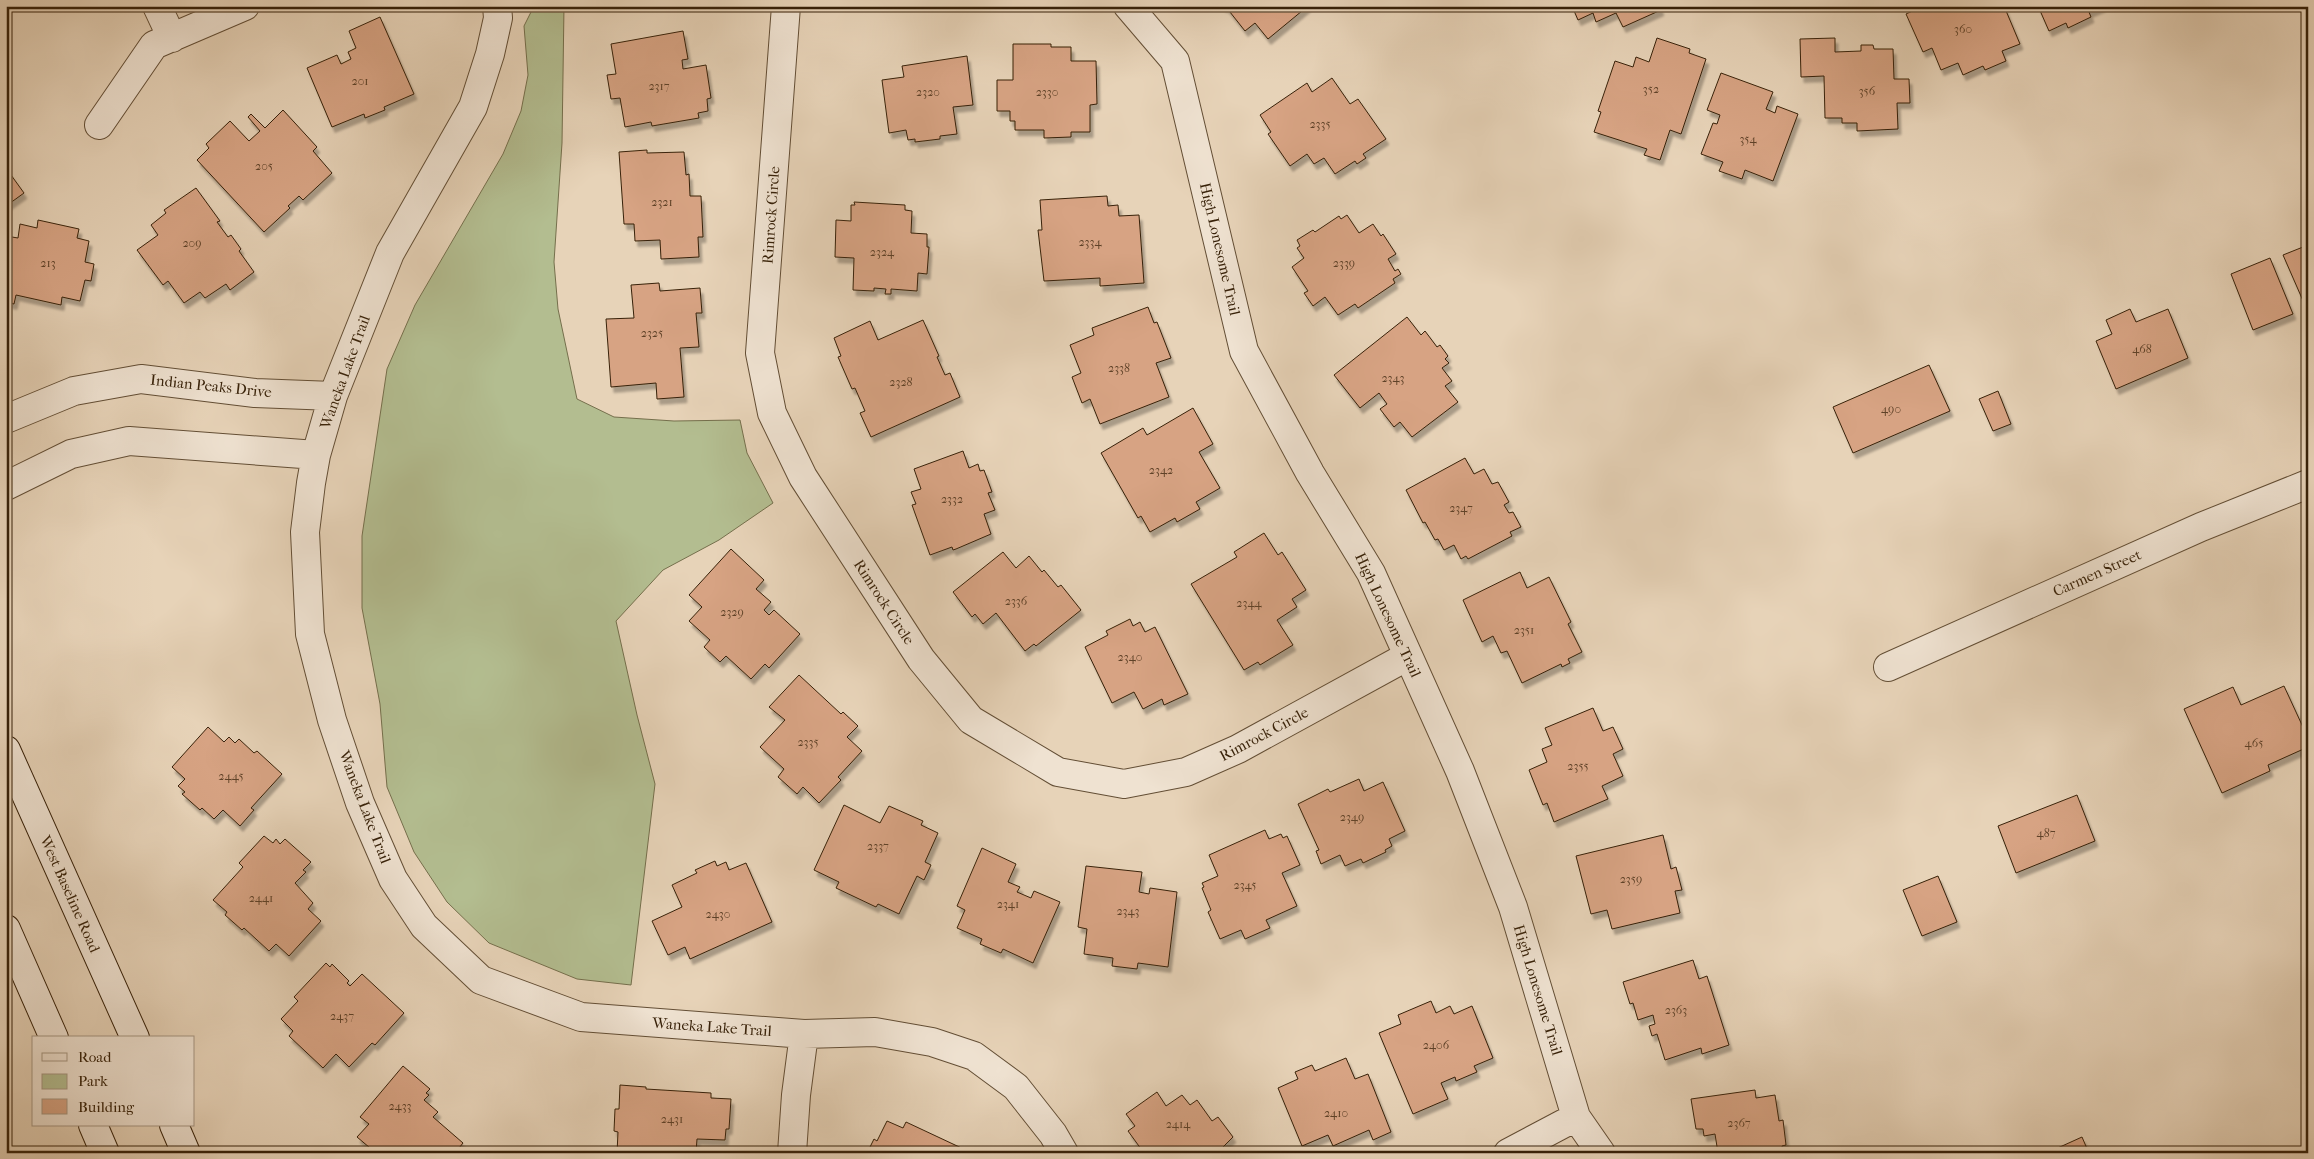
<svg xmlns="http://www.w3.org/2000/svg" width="2314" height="1159" font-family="'IM FELL French Canon',serif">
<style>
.green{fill:#b3bd90;stroke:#756f4c}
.building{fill:#d7a383;stroke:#372109;filter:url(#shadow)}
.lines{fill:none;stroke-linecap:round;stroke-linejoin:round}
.street-casing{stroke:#634e35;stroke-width:30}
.secondary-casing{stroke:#372109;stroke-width:30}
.street{stroke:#efe2d1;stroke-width:28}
.secondary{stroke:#efe2d1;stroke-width:28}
.labels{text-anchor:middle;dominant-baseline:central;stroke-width:5;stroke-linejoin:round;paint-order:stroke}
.number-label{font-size:12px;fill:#5f4228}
.street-label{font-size:15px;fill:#372109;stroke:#efe2d1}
</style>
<defs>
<filter id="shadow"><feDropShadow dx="3" dy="5.5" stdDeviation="1" flood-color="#0004"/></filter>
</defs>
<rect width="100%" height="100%" fill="#e7d3b8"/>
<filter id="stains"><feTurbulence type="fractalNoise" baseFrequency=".004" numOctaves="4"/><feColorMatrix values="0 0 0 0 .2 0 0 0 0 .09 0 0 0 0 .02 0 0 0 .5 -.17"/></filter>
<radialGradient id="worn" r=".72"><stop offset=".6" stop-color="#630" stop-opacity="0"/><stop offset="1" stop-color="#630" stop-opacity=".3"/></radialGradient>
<path class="green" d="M534 6H564L562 143 554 262 558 309 577 399 614 417 674 421 740 420 747 453 773 503 719 540 663 570 616 621 637 715 655 784 631 985 577 979 489 943 447 902 414 852 387 787 380 704 362 608V536L387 369 415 305 503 154 521 111 528 75 524 26Z"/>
<path class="building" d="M1222 6H1308L1268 39 1255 23 1245 31 1226 7Z
M1572 6H1659L1661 10 1623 27 1616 13 1596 22 1593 13 1578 20Z
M1923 6H2004L2020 44 2002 51 2006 61 1985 70 1983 66 1963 75 1958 63 1941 70 1932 48 1923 52 1906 14Z
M2038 6H2103L2089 12 2091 17 2068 28 2066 23 2049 31Z
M380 17 414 94 384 107 385 110 365 118 364 114 332 127 307 68 337 55 341 64 351 59 348 52 356 48 349 31Z
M683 31 688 59 682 60 683 69 706 65 711 98 707 99 708 111 698 113 699 118 652 126 651 122 625 127 620 98 611 99 607 75 616 74 611 44Z
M1657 38 1690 49 1689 53 1706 59 1681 134 1670 130 1660 160 1644 155 1647 149 1594 132 1601 112 1598 111 1615 61 1633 67 1636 57 1649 62Z
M1835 38V52L1861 51V45H1873L1874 49H1893L1894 79H1909L1910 103H1897L1898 129 1857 131V123H1842V118H1825L1824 76 1801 77 1800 39Z
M1013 44H1051V47H1071V61H1096L1097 104 1090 105V132H1071V137L1044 138V130H1015V121H1010V111H997V80H1013Z
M967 56 973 105 953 107 957 134 940 136V139L915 142V139L908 140 906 130 889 133 882 80 904 77 902 66Z
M1721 73 1773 92 1766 109 1775 113 1777 106 1798 114 1773 181 1745 170 1742 179 1719 171 1723 162 1701 154 1713 123 1717 124 1720 115 1707 110Z
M1332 78 1350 104 1358 99 1386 139 1363 154 1366 158 1357 164 1355 161 1335 174 1324 158 1314 164 1307 154 1290 166 1268 134 1271 132 1260 115 1307 83 1312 92Z
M283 110 317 147 313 151 332 173 303 200 299 196 288 206 290 208 264 232 197 160 209 148 206 144 230 121 249 141 260 131 248 117 251 114 265 128Z
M647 150V153L684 152 686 175 689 174 690 196H701L703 237H698L699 257 661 259 660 240 635 241 634 224H624L619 152Z
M6 168 24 193 6 206Z
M196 188 220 221 217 222 228 237 231 235 241 249 239 251 254 272 230 290 226 284 205 298 200 292 184 303 168 281 163 285 137 250 158 235 151 225 166 213 164 210Z
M1107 196 1108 206 1118 205 1119 216 1139 215 1144 283 1100 286V278L1044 281 1038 230H1042L1040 200Z
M854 202 905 205V210L912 211 911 233 927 234V247H929L927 274 918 273 917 291 891 289V294H885L886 289 874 288V291L853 290 854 258 835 257 836 220 851 221V205H855Z
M1347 215 1359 233 1373 224 1381 236 1383 234 1396 254 1388 259 1395 271 1398 269 1401 274 1393 279 1395 283 1358 308 1355 304 1338 315 1325 297 1313 306 1304 293 1308 291 1292 267 1304 258 1297 248 1300 246 1297 240 1313 230 1315 232 1339 216 1341 219Z
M38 220 79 229 77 238 89 241 85 262 94 264 91 281 85 280 80 301 62 297 61 305 16 295 14 304 6 302V236L18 238 20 224 37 228Z
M2308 245V302L2304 303 2283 255Z
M2270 258 2293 314 2253 330 2231 274Z
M659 283 660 291 700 288 702 313H696L699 347 680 348 684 397 657 399 656 383 611 387 606 319 634 318 631 285Z
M1148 307 1154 323 1157 322 1171 358 1156 363 1169 397 1100 424 1090 399 1082 403 1072 377 1081 373 1070 345 1094 335 1092 328Z
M2130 309 2136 322 2168 309 2188 358 2116 389 2096 341 2112 334 2106 320Z
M1407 317 1421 335 1425 331 1437 347 1440 345 1448 356 1445 359 1449 363 1442 368 1452 381 1445 386 1458 402 1412 437 1400 422 1394 427 1380 409 1387 404 1379 393 1360 408 1334 375Z
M923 320 939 356 937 357 945 375 950 373 960 397 871 437 860 413 865 411 855 388 852 389 838 357 841 356 834 338 870 321 878 340Z
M1929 365 1950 411 1853 453 1833 407Z
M1998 391 2011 424 1993 431 1979 399Z
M1193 408 1213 444 1199 452 1220 488 1196 502 1200 509 1177 522 1175 518 1150 532 1141 516 1138 518 1101 453 1143 428 1147 435Z
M963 451 969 468 978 464 980 471 984 470 992 492 988 493 995 510 984 514 991 534 956 549 953 550 952 547 930 555 912 505 916 504 911 492 921 489 914 469Z
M1465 458 1474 474 1484 469 1492 484 1498 482 1509 502 1504 505 1509 513 1513 512 1521 527 1510 532 1512 536 1468 559 1466 556 1461 559 1454 545 1444 550 1438 539 1435 540 1425 522 1423 523 1406 490Z
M1264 533 1278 555 1282 552 1306 590 1292 599 1297 607 1277 620 1293 645 1260 665 1258 662 1244 670 1191 584 1237 557 1234 552Z
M731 549 764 580 756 589 771 602 764 610 769 615 774 610 800 634 769 668 765 664 751 679 726 656 720 662 704 647 710 640 689 621 702 607 689 595Z
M1003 552 1016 568 1029 556 1042 572 1044 570 1058 587 1061 585 1081 610 1036 646 1034 644 1025 651 996 613 983 624 975 614 972 617 953 592Z
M1520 572 1527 588 1549 577 1571 622 1568 624 1582 652 1568 659 1570 663 1562 667 1561 664 1522 683 1507 651 1501 653 1493 636 1482 642 1463 600Z
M1130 619 1133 626 1140 622 1145 632 1155 627 1188 694 1164 705 1162 699 1143 709 1134 692 1112 703 1085 647 1108 635 1106 631Z
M799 675 841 714 843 712 858 726 847 737 862 751 838 777 841 780 819 803 803 787 797 794 778 777 784 769 760 747 785 720 769 707Z
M2284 686 2308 738V747L2268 765 2270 771 2222 793 2184 709 2233 687 2241 705Z
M1593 708 1603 731 1613 727 1623 749 1613 754 1623 776 1602 786 1608 799 1554 822 1547 803 1543 805 1529 770 1547 762 1542 749 1552 745 1545 728Z
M208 727 224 742 229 737 235 743 239 739 254 753 257 751 282 774 251 808 254 810 240 826 223 810 214 819 202 808 200 810 182 794 185 792 178 786 185 779 172 767Z
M1359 779 1364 791 1383 782 1405 831 1389 839 1392 846 1385 850 1386 852 1363 863 1361 859 1345 866 1340 855 1321 864 1316 851 1319 850 1298 804 1328 789 1330 792Z
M2077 795 2095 841 2016 873 1998 826Z
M844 805 880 823 889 806 923 821 921 825 938 833 925 862 931 865 924 880 917 876 899 914 878 904 876 907 836 888 839 882 814 870Z
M1265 830 1269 839 1281 834 1283 838 1287 836 1300 865 1282 873 1297 906 1266 920 1270 928 1245 939 1241 930 1220 939 1208 912 1211 910 1202 888 1204 887 1202 883 1218 876 1209 855Z
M1663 835 1671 869 1676 867 1682 890 1675 891 1680 913 1612 929 1607 910 1591 914 1576 856Z
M264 836 273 843 276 839 280 844 285 839 311 862 303 870 306 872 295 883 313 903 308 909 321 921 289 956 276 944 269 951 244 928 242 930 225 915 227 912 213 900 243 867 239 863Z
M982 848 1016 864 1008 882 1020 887 1017 892 1031 898 1034 891 1060 902 1033 963 1003 949 1001 953 980 944 982 939 957 928 965 910 957 906Z
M715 861 717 866 726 862 729 870 746 863 772 922 690 959 685 947 668 955 652 921 682 907 672 885 697 873 695 870Z
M1086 866 1142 872 1139 892 1149 894 1150 888 1177 892 1168 967 1138 963 1137 969 1112 966 1113 958 1084 954 1087 929 1078 927Z
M1938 876 1957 922 1922 936 1903 890Z
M1693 960 1699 979 1707 976 1729 1045 1702 1054 1701 1048 1665 1060 1657 1034 1652 1036 1649 1026 1655 1024 1653 1015 1638 1020 1633 1003 1630 1004 1623 982Z
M326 963 330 967 332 964 349 981 347 983 350 986 362 974 404 1013 375 1045 372 1043 349 1067 336 1054 323 1068 289 1036 293 1031 281 1019 298 1001 294 997Z
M1431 1001 1436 1013 1450 1006 1454 1014 1472 1006 1493 1058 1474 1066 1477 1072 1456 1081 1455 1077 1441 1083 1448 1099 1413 1114 1379 1033 1401 1024 1398 1015Z
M1346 1058 1355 1079 1368 1074 1391 1132 1373 1140 1369 1130 1333 1146 1328 1135 1302 1146 1278 1088 1298 1079 1295 1072 1312 1065 1315 1071Z
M403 1066 430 1089 426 1093 429 1095 424 1100 438 1112 433 1117 463 1143 455 1153H376L357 1137 369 1124 360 1117Z
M620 1085 646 1087V1089L711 1093V1098L731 1099 729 1129H726L725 1140 697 1139 696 1153H617L618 1132 614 1131 615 1109H619Z
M1755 1090 1756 1098 1775 1095 1779 1121 1783 1120 1786 1145 1782 1146 1783 1153H1718L1715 1134 1704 1136 1703 1129H1696L1691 1099Z
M1157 1092 1166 1106 1182 1095 1190 1105 1197 1100 1212 1121 1218 1117 1233 1137 1220 1150 1222 1153H1144L1128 1131 1135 1126 1126 1114Z
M887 1121 903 1128 906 1122 970 1152 867 1153 874 1139 877 1141Z
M2082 1137 2088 1151 2052 1153 2051 1151Z"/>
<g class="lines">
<g class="street-casing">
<path id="street" d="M157 6 172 38
M497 6 498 18 490 54 473 107 390 253 333 396 316 455 311 483 305 532 310 634 332 720 360 803 393 879 424 926 481 980 581 1017 804 1034 875 1032 932 1042 974 1056 1016 1087 1053 1134 1064 1153
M786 6 760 353 772 413 803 477 921 659 971 720 1058 772 1124 784 1186 772 1238 749 1408 656
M1128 6 1175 61 1244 351 1310 473 1371 573 1460 771 1513 907 1576 1117 1601 1153
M99 125 154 45 245 6
M6 419 74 391 141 379 255 393 333 396
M6 486 71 454 129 441 316 455
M1888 667 2201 527 2308 484
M792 1153 796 1095 804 1034
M1508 1153 1576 1117"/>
</g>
<g class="secondary-casing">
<path id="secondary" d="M6 750 135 1038
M6 929 54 1038
M93 1125 105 1153
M174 1125 186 1153"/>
</g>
<use href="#street" class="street"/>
<use href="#secondary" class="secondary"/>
</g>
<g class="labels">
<g class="number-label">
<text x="1963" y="29">360</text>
<text x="360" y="81">201</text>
<text x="659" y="86">2317</text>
<text x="1651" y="89">352</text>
<text x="1867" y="91">356</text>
<text x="928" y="92">2320</text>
<text x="1047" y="92">2330</text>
<text x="1320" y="124">2335</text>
<text x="1748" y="139">354</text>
<text x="264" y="166">205</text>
<text x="662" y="202">2321</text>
<text x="1090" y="242">2334</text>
<text x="192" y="243">209</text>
<text x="882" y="252">2324</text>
<text x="48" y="263">213</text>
<text x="1344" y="263">2339</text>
<text x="652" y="333">2325</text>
<text x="2142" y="349">468</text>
<text x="1119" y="368">2338</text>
<text x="1393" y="378">2343</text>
<text x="901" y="382">2328</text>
<text x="1891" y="409">490</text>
<text x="1161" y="470">2342</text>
<text x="952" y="499">2332</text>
<text x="1461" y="508">2347</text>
<text x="1016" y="601">2336</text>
<text x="1249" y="603">2344</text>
<text x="732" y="612">2329</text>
<text x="1524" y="630">2351</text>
<text x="1130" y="657">2340</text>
<text x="808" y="742">2335</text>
<text x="2254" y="743">465</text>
<text x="1578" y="766">2355</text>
<text x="231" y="776">2445</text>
<text x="1352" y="817">2349</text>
<text x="2046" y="833">487</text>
<text x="878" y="846">2337</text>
<text x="1631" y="879">2359</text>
<text x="1245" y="885">2345</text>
<text x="261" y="898">2441</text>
<text x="1008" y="904">2341</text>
<text x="1128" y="911">2343</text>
<text x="718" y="914">2430</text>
<text x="1676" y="1010">2363</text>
<text x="342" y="1016">2437</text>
<text x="1436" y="1045">2406</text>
<text x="400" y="1106">2433</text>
<text x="1336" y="1113">2410</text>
<text x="672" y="1119">2431</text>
<text x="1739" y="1123">2367</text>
<text x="1178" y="1124">2414</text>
</g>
<g class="street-label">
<text transform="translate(771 215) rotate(-86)">Rimrock Circle</text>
<text transform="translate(1220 249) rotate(77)">High Lonesome Trail</text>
<text transform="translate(345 372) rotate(-70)">Waneka Lake Trail</text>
<text transform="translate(211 386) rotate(6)">Indian Peaks Drive</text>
<text transform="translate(2097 573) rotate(-24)">Carmen Street</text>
<text transform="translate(884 602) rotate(57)">Rimrock Circle</text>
<text transform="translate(1388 615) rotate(65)">High Lonesome Trail</text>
<text transform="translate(1264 734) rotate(-28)">Rimrock Circle</text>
<text transform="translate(365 807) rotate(69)">Waneka Lake Trail</text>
<text transform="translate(70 894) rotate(66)">West Baseline Road</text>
<text transform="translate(1538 990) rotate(73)">High Lonesome Trail</text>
<text transform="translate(712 1027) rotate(4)">Waneka Lake Trail</text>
</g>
</g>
<rect width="2314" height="1159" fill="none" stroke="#e7d3b8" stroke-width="25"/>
<rect x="8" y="8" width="2299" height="1144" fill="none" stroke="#372109" stroke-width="2.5"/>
<rect x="12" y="12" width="2289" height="1134" fill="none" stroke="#372109"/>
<rect x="32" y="1036" width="162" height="90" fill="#efe2d1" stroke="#a59581"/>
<rect x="42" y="1053" width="25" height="8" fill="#efe2d1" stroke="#a59581"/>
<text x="78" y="1062" font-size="15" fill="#372109">Road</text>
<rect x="42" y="1074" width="25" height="15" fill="#b3bd90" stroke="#a59581"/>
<text x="78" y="1086" font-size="15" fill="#372109">Park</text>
<rect x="42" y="1099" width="25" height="15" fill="#d7a383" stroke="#a59581"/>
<text x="78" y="1112" font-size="15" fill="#372109">Building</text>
<rect width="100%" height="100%" filter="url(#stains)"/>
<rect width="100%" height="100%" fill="url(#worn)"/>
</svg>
